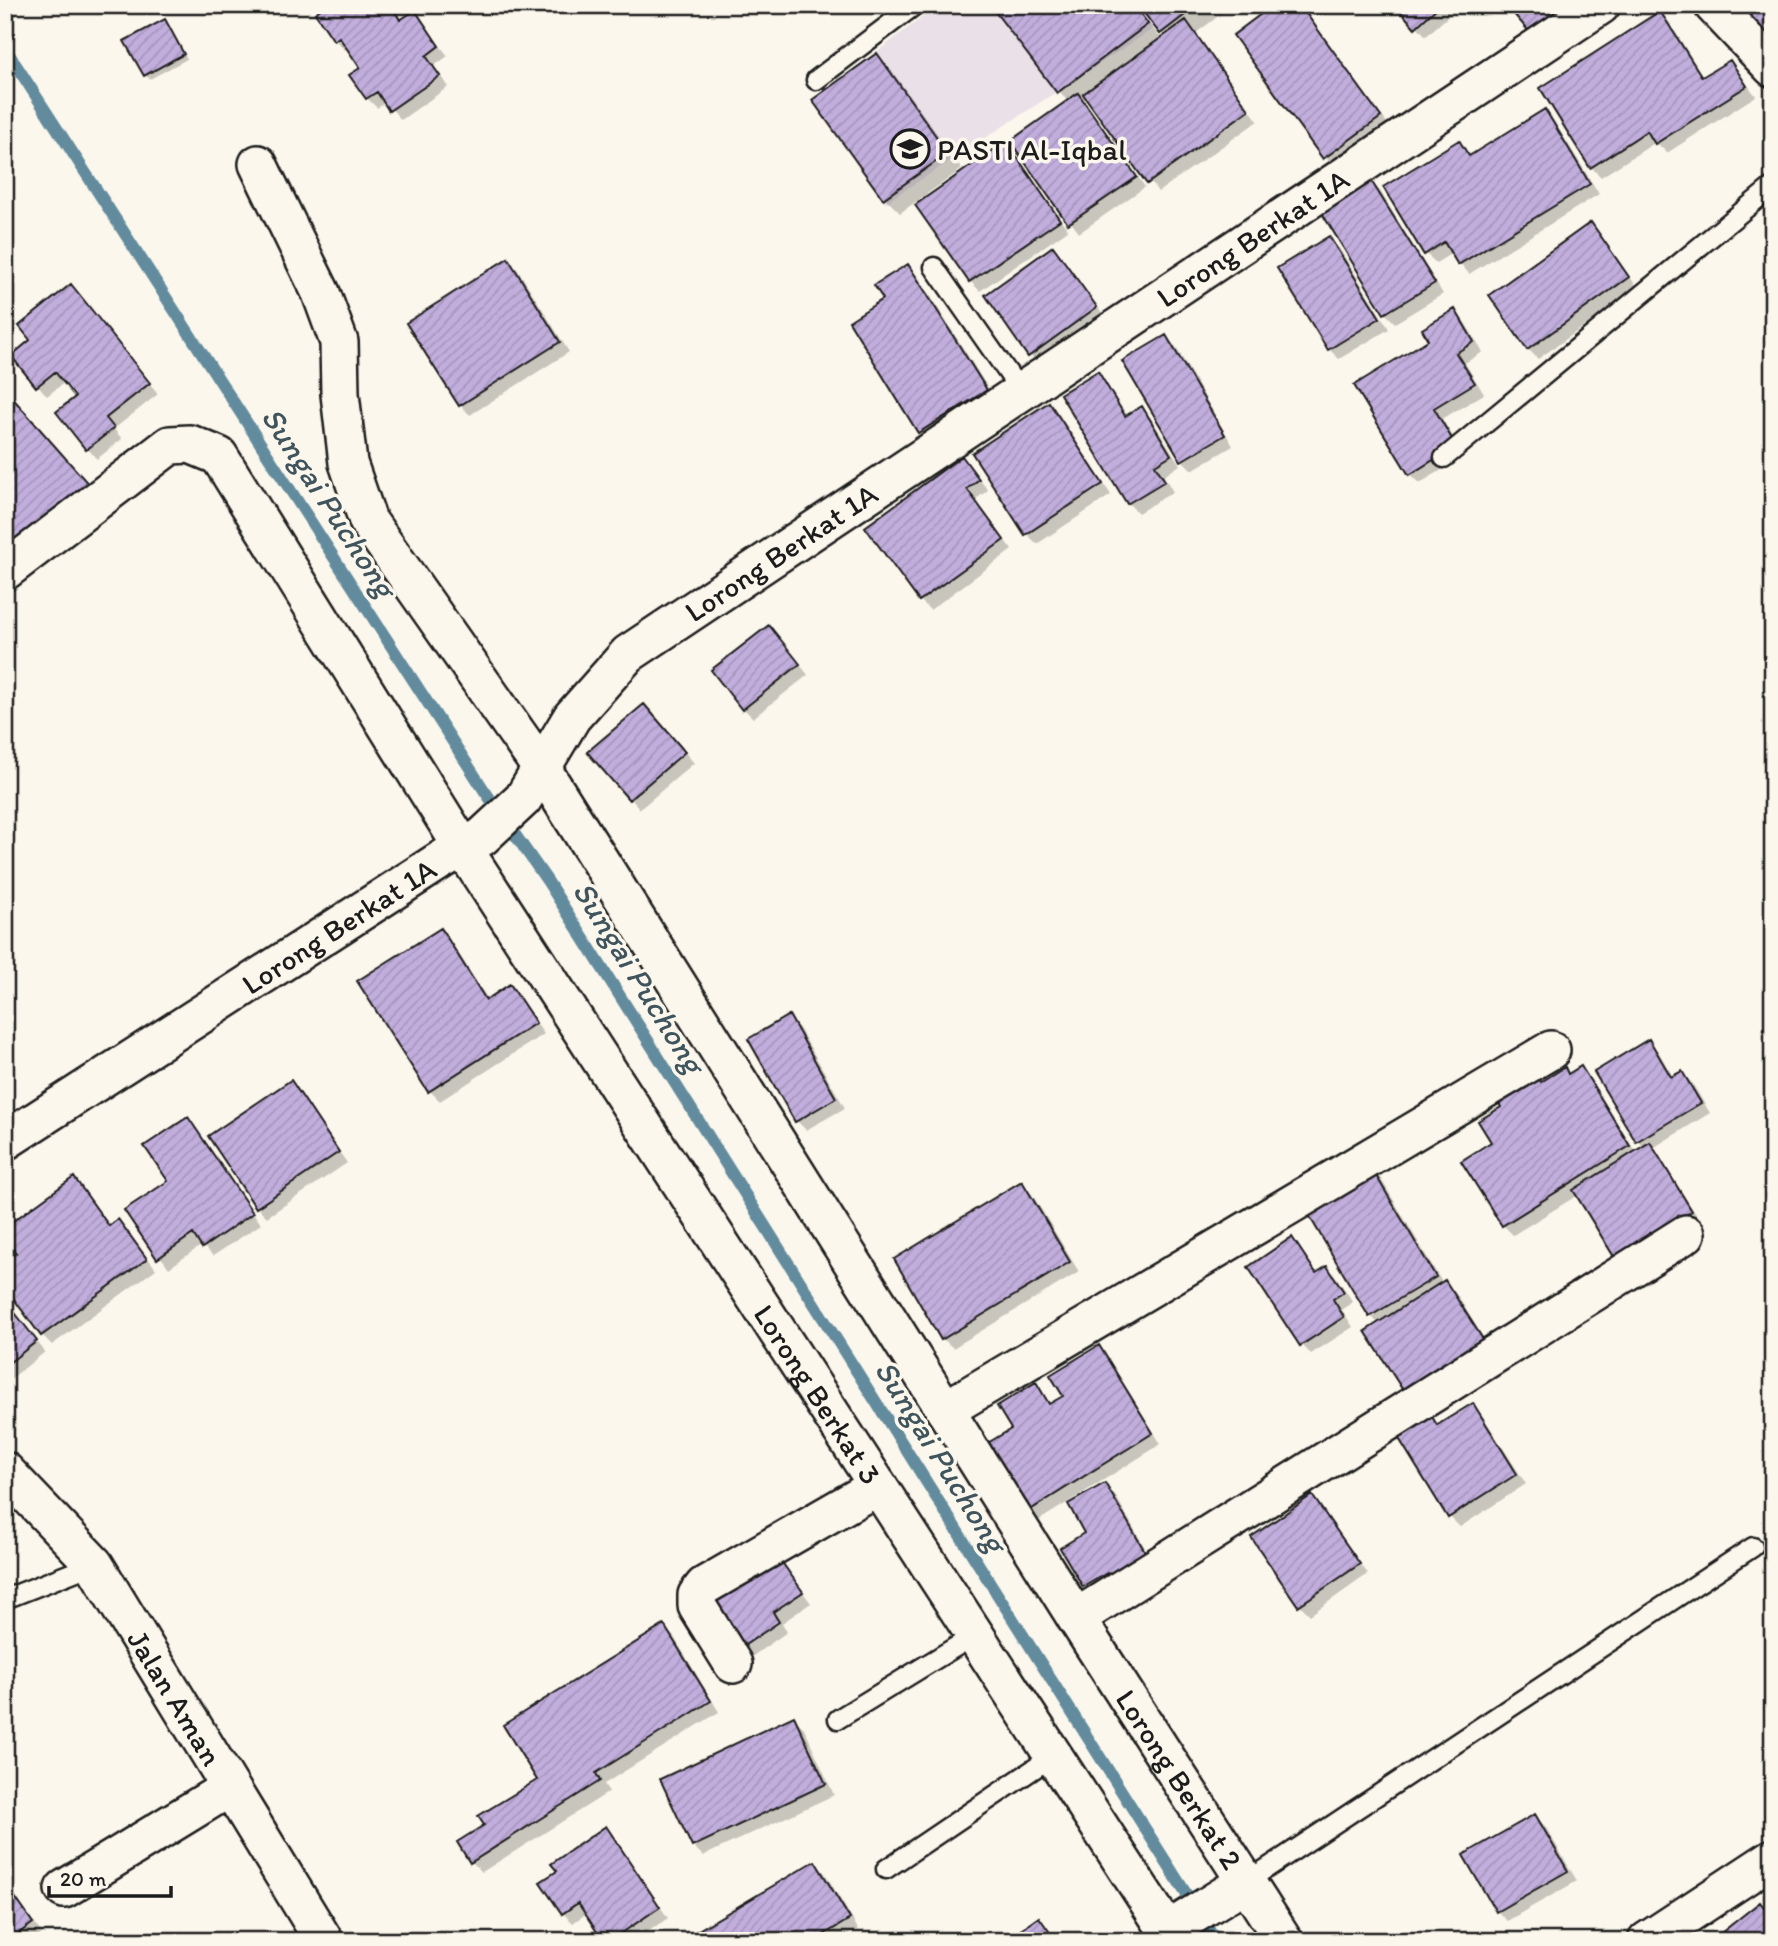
<svg xmlns="http://www.w3.org/2000/svg" width="1778" height="1946" font-family="Itim,sans-serif">
<style>
.built{fill:#eae1e8}
.shadow{fill:#0003}
.lines{fill:none;stroke-linecap:round;stroke-linejoin:round}
.stream{stroke:#638b9e;stroke-width:12}
.building{fill:url(#building-hatch);stroke:#1c1c1c;stroke-width:2}
.service-casing{stroke:#1c1c1c;stroke-width:23}
.minor-casing{stroke:#1c1c1c;stroke-width:42}
.service{stroke:#fbf7ec;stroke-width:18}
.minor{stroke:#fbf7ec;stroke-width:37}
.labels{text-anchor:middle;dominant-baseline:central;stroke-width:7;stroke-linejoin:round;paint-order:stroke}
.poi-label{font-size:30px;fill:#1c1c1c;stroke:#fbf7ec;text-anchor:start}
.street-label{font-size:30px;fill:#1c1c1c;stroke:#fbf7ec}
.water-label{font-size:32px;font-style:italic;fill:#40545d;stroke:#fbf7ec}
</style>
<defs>
<pattern id="building-hatch" width="6" height="6" patternUnits="userSpaceOnUse" patternTransform="scale(1.75)"><rect width="6" height="6" fill="#c2aedd"/><path d="M-1 1l2-2M0 6l6-6M5 7l2-2" fill="none" stroke="#a695bd"/></pattern>
</defs>
<rect width="100%" height="100%" fill="#fbf7ec"/>
<filter id="ink" filterUnits="userSpaceOnUse"><feTurbulence type="fractalNoise" baseFrequency=".0143" numOctaves="2"/><feDisplacementMap in="SourceGraphic" scale="14" xChannelSelector="R" yChannelSelector="G"/><feConvolveMatrix kernelMatrix="1 2 1 2 8 2 1 2 1" color-interpolation-filters="sRGB"/></filter>
<g filter="url(#ink)">
<path class="built" d="M938 5H1190L885 203 819 96Z"/>
<path class="shadow" d="M329 5H392L403 20 414 12 448 56 434 66 448 87 401 120 386 102 377 108 367 98 362 68 348 47 345 50 335 40 317 14Z
M992 5H1135L1162 40 1165 37 1140 5H1233L1196 33 1258 121 1158 192 1087 97 1083 100 1145 187 1079 233 1012 141 1068 102Z
M1276 5H1301L1390 127 1334 168 1235 36Z
M1397 5H1461L1426 36Z
M1660 13 1670 23 1704 78 1730 62 1756 96 1667 153 1656 142 1601 177 1591 167Z
M164 21 187 59 150 79 145 75Z
M876 56 892 71 962 169 900 213 885 198 815 101Z
M1544 111 1554 121 1599 194 1469 274 1452 253 1436 263 1426 254 1459 143 1472 157Z
M1006 143 1068 230 980 291 970 281Z
M1370 181 1380 191 1443 294 1395 323 1385 313 1322 210Z
M1591 224 1638 288 1538 359 1528 349Z
M1329 238 1339 248 1389 329 1339 359 1329 349Z
M1053 248 1106 318 1040 365 1030 355Z
M508 261 518 270 569 352 470 415 460 405Z
M908 266 918 276 996 401 929 442 919 432 851 322 885 300Z
M80 296 158 394 114 429 122 439 97 459 88 449 77 397 65 382 47 396 14 356Z
M1454 311 1464 321 1483 352 1465 363 1484 394 1442 419 1465 456 1420 483 1410 474 1431 340Z
M1166 337 1176 347 1233 446 1192 470 1182 460 1124 362Z
M1098 374 1128 416 1141 408 1151 418 1180 465 1164 476 1173 492 1138 513 1128 503Z
M1049 405 1059 414 1111 495 1037 544 1027 534 975 453Z
M962 458 988 490 975 500 1012 550 930 610 920 600Z
M779 637 808 675 753 718 743 708Z
M654 716 694 763 640 809 590 752Z
M440 930 450 940 489 1001 510 987 544 1034 440 1101 430 1091 360 982Z
M789 1018 799 1028 845 1108 806 1130 796 1120Z
M1648 1041 1658 1051 1673 1077 1682 1073 1692 1083 1710 1113 1653 1148 1701 1222 1628 1268 1578 1195 1513 1235 1503 1225 1493 1143 1542 1083 1564 1069 1570 1075 1580 1068 1590 1078 1636 1153 1644 1147 1638 1141Z
M291 1083 347 1163 267 1217 257 1207Z
M188 1119 261 1224 213 1256 202 1245 169 1268 127 1211 170 1182Z
M1371 1169 1381 1179 1443 1284 1455 1292 1494 1355 1379 1324 1371 1316 1306 1208Z
M74 1179 111 1227 118 1221 128 1231 156 1269 52 1345 42 1335 18 1253Z
M1022 1184 1032 1194 1079 1272 953 1348 943 1339Z
M1292 1240 1318 1274 1327 1268 1337 1278 1353 1302 1342 1310 1353 1327 1311 1354 1301 1344Z
M5 1300 45 1352 8 1381 5 1378Z
M1098 1348 1108 1358 1161 1444 1038 1521 1028 1511 1014 1429 1036 1384 1052 1405 1066 1396Z
M1472 1405 1482 1415 1526 1484 1460 1527 1450 1517 1428 1413 1439 1426Z
M1105 1485 1115 1495 1158 1571 1094 1596 1084 1586 1087 1533Z
M1312 1497 1368 1574 1310 1615 1300 1605Z
M781 1563 811 1603 782 1623 787 1632 747 1660 737 1650 752 1583Z
M664 1627 674 1637 719 1712 604 1784 609 1792 482 1872 472 1862 486 1826 539 1780Z
M794 1718 804 1728 834 1795 703 1856 693 1846Z
M1535 1816 1545 1826 1577 1881 1507 1921 1497 1911Z
M606 1829 668 1918 634 1941H605L587 1913 573 1923 563 1913 559 1872Z
M815 1863 825 1873 858 1929 839 1941H683Z
M5 1881 42 1934 31 1941H5Z
M90 1934 97 1941H80Z"/>
<g class="lines">
<path class="stream" d="M5 48 484 790 548 882 1216 1941"/>
</g>
<path class="building" d="M326 5H391L400 20 415 10 439 46 426 56 440 76 389 111 377 92 366 99 349 75 360 68 339 37 334 41 315 13Z
M990 5H1134L1148 24 1057 93Z
M1138 5H1198L1160 34Z
M1273 5H1300L1381 117 1323 159 1233 35Z
M1395 5H1440L1415 28Z
M1506 5H1569L1533 36Z
M1739 5H1773V47Z
M1660 11 1702 77 1730 60 1747 86 1655 144 1647 131 1590 168 1540 88Z
M165 19 184 54 144 76 124 41Z
M1186 20 1249 110 1147 184 1083 94Z
M877 53 948 153 883 199 812 100Z
M1078 93 1137 177 1068 224 1010 141Z
M1545 109 1590 184 1458 265 1444 242 1424 255 1383 187 1459 140 1469 156Z
M1006 141 1060 220 969 282 915 205Z
M1370 179 1435 283 1384 314 1320 210Z
M1591 222 1629 277 1527 350 1489 295Z
M1329 236 1380 318 1328 350 1277 268Z
M1053 246 1097 307 1028 357 985 295Z
M508 258 560 342 459 406 406 323Z
M908 264 987 390 918 433 849 321 883 299 874 285Z
M71 284 150 383 106 418 114 428 86 450 56 412 75 397 55 372 36 387 11 356 30 340 19 326Z
M1455 309 1474 342 1456 353 1475 383 1434 408 1456 446 1409 475 1354 385 1428 340 1422 329Z
M1166 335 1225 435 1181 461 1122 361Z
M1098 371 1125 416 1142 406 1171 455 1155 465 1165 481 1127 504 1060 394Z
M9 394 91 487 5 549V397Z
M1049 402 1103 484 1025 535 972 453Z
M962 456 979 479 967 489 1004 540 919 601 865 527Z
M769 625 800 664 742 710 711 670Z
M644 704 685 752 629 800 587 752Z
M441 928 486 1000 510 984 536 1023 428 1092 357 981Z
M789 1015 836 1098 795 1122 748 1039Z
M1649 1039 1671 1077 1682 1071 1701 1103 1636 1142 1594 1072Z
M1581 1066 1630 1146 1502 1226 1461 1161 1491 1142 1478 1121 1501 1107 1497 1099 1536 1075 1541 1082 1565 1067 1568 1074Z
M291 1080 339 1152 256 1208 208 1136Z
M188 1117 253 1213 202 1248 193 1234 157 1259 124 1210 168 1181 144 1146Z
M1650 1142 1692 1211 1616 1260 1573 1190Z
M1371 1167 1436 1277 1369 1317 1304 1207Z
M74 1177 109 1226 118 1219 147 1259 41 1336 5 1287V1260L16 1253 5 1238V1227Z
M1022 1181 1070 1262 941 1340 894 1259Z
M1292 1237 1316 1273 1327 1266 1344 1292 1333 1299 1344 1317 1300 1346 1248 1267Z
M1445 1280 1486 1344 1406 1395 1365 1331Z
M5 1300 37 1341 5 1366Z
M1099 1345 1153 1433 1027 1512 986 1444 1011 1429 997 1406 1036 1382 1049 1404 1063 1396 1050 1375Z
M1473 1403 1517 1474 1448 1518 1395 1432 1428 1410 1437 1425Z
M1105 1483 1150 1560 1113 1582 1107 1573 1083 1587 1060 1548 1084 1533 1068 1504Z
M1312 1495 1360 1564 1298 1606 1251 1537Z
M781 1561 803 1592 773 1612 779 1622 736 1651 706 1606 749 1577 752 1581Z
M664 1625 711 1701 596 1773 600 1781 470 1863 457 1842 484 1825 478 1816 537 1780 503 1725Z
M794 1716 826 1784 692 1847 660 1779Z
M1535 1814 1568 1871 1496 1912 1463 1855Z
M606 1826 660 1907 610 1941H603L578 1903 562 1914 540 1882 557 1871 551 1864Z
M815 1861 850 1919 813 1941H680Z
M5 1883 33 1923 8 1941H5Z
M1760 1902 1773 1919V1941H1711Z
M1039 1917 1056 1941H1005Z"/>
<g class="lines">
<g class="service-casing">
<path id="service" d="M816 80 915 5
M934 267 1022 393
M1444 458 1773 186
M5 1599 94 1564
M838 1719 975 1635
M886 1869 1053 1756
M1246 1882 1753 1547"/>
</g>
<g class="minor-casing">
<g id="minor">
<path d="M1713 5 1773 68"/>
<path id="s1" d="M258 164 321 293 339 342 340 394 348 463 368 521 542 769 1076 1618 1284 1941"/>
<path id="s2" d="M5 571 170 445 190 444 219 456 463 848 1174 1941"/>
<path id="s3" d="M5 1141 441 860 482 837 523 799 572 717 628 654 1601 5"/>
<path d="M945 1410 1551 1050"/>
<path id="s4" d="M5 1471 94 1564 324 1941"/>
<path d="M1076 1618 1686 1234"/>
<path d="M733 1664 697 1606V1595L704 1586 878 1486"/>
<path d="M64 1889 229 1788"/>
<path d="M1167 1931 1246 1882"/>
<path d="M1647 1941 1773 1858"/>
</g>
</g>
<use href="#service" class="service"/>
<use href="#minor" class="minor"/>
</g>
</g>
<defs>
<g id="school-ring" transform="scale(2.0125)"><circle r="9.5" fill="#fbf7ec" stroke="#1c1c1c" stroke-width="1.5"/><path d="M0-5L7-2L0 1L-7-2ZM-4 1L0 2.5L4 1V4Q0 6-4 4Z" fill="#1c1c1c"/></g>
</defs>
<g fill-rule="evenodd">
<use href="#school-ring" x="910" y="149"/>
</g>
<g class="labels">
<g class="poi-label">
<text x="937" y="149">PASTI Al-Iqbal</text>
</g>
<g class="street-label">
<text stroke="none"><textPath href="#s3" startOffset="1552">Lorong Berkat 1A</textPath></text>
<text stroke="none"><textPath href="#s3" startOffset="985">Lorong Berkat 1A</textPath></text>
<text stroke="none"><textPath href="#s3" startOffset="397">Lorong Berkat 1A</textPath></text>
<text stroke="none"><textPath href="#s2" startOffset="1372">Lorong Berkat 3</textPath></text>
<text stroke="none"><textPath href="#s4" startOffset="285">Jalan Aman</textPath></text>
<text stroke="none"><textPath href="#s1" startOffset="1876">Lorong Berkat 2</textPath></text>
</g>
<g class="water-label">
<text transform="translate(329 502) rotate(57)">Sungai Puchong</text>
<text transform="translate(639 977) rotate(58)">Sungai Puchong</text>
<text transform="translate(941 1456) rotate(58)">Sungai Puchong</text>
</g>
</g>
<rect width="1778" height="1946" fill="none" stroke="#fbf7ec" stroke-width="28"/>
<rect x="14" y="14" width="1750" height="1918" fill="none" stroke="#1c1c1c" stroke-width="2.5" filter="url(#ink)"/>
<path d="M49 1886v10h122v-10" fill="none" stroke="#1c1c1c" stroke-width="3.5"/>
<text x="60" y="1886" font-size="21" fill="#1c1c1c" stroke="#fbf7ec" stroke-width="5" paint-order="stroke">20 m</text>
</svg>
